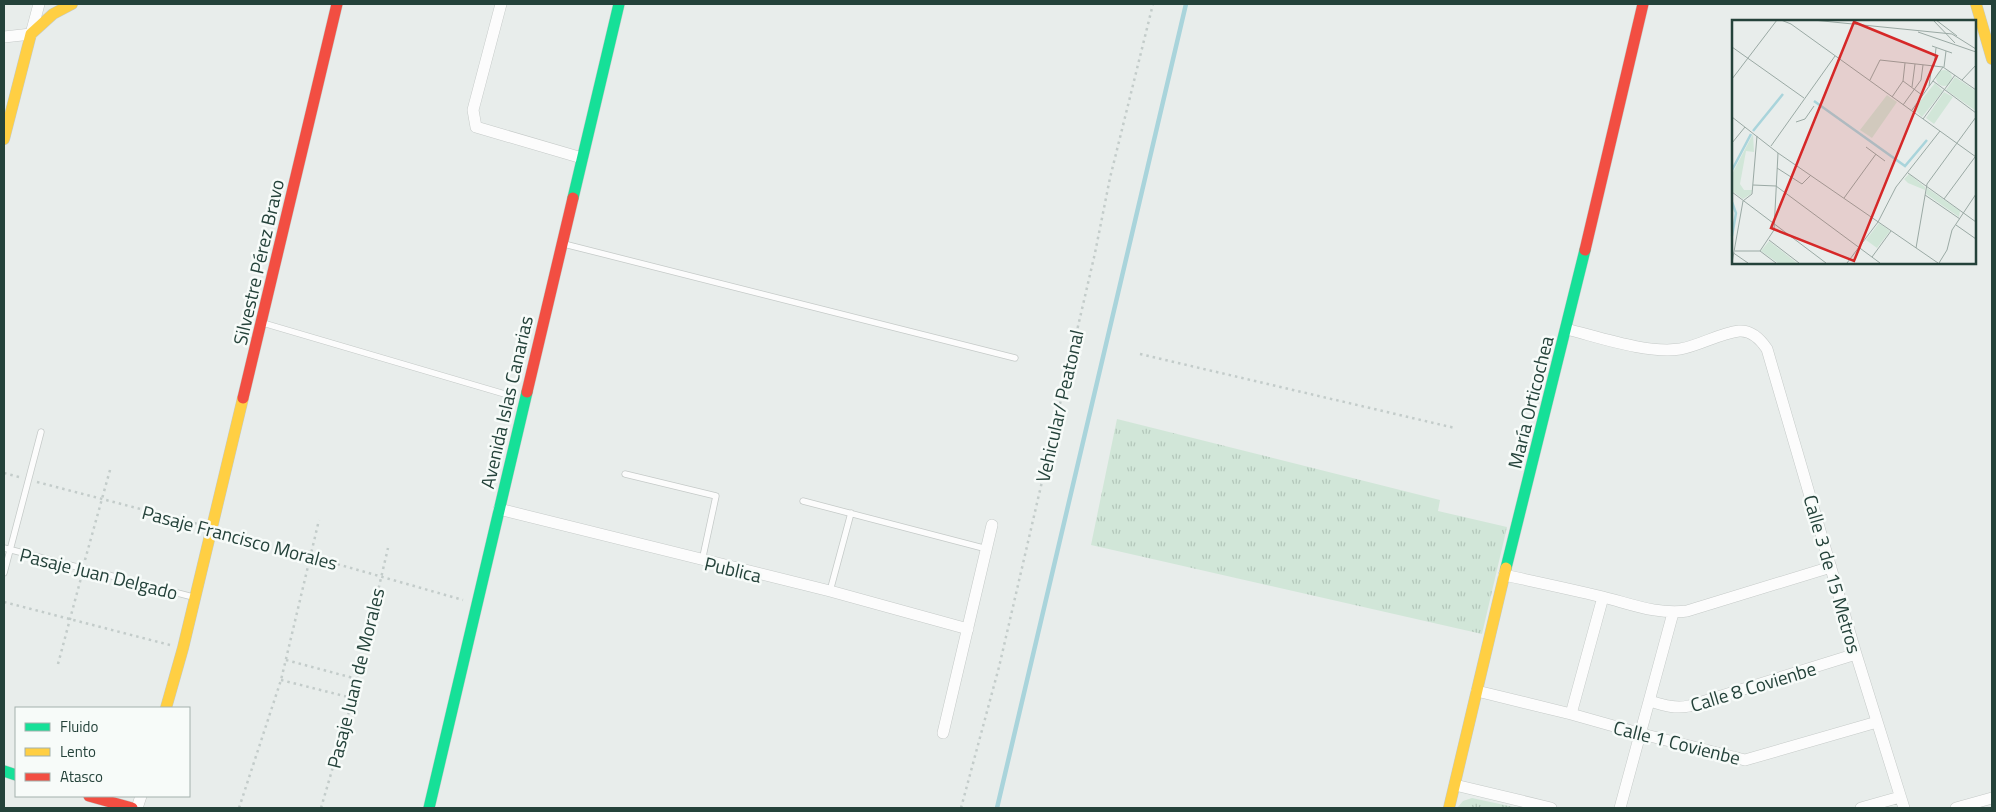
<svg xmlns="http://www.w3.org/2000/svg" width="1996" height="812" font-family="'Titillium Web',sans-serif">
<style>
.grass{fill:url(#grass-tufts)}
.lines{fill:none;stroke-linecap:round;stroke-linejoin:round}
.stream{stroke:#a9d4db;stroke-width:4.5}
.lane-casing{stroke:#c5cac8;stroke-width:7}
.street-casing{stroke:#c5cac8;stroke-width:12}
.fast-casing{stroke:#c3cbc8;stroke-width:12}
.slow-casing{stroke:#c3cbc8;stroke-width:12}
.jam-casing{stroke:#c3cbc8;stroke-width:12}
.path{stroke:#c3ccca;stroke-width:2.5;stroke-dasharray:2.5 4;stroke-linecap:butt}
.lane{stroke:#fcfcfc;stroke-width:5.5}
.street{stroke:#fcfcfc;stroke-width:11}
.fast{stroke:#16e098;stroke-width:11}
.slow{stroke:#ffcf43;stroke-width:11}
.jam{stroke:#f24e42;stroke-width:11}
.labels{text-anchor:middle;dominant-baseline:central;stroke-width:5;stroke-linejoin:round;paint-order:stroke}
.street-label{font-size:19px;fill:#24423a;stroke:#f7fbf9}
.inset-river{fill:none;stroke:#a9d4db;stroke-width:2.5}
.inset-road{fill:none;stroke:#9aa9a4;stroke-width:1}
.view{fill:#d62828;fill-opacity:0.15;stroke:#d62828;stroke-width:2.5}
.inset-edge{fill:none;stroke:#24423a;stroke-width:2.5}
</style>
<defs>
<pattern id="grass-tufts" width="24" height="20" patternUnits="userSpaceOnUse" patternTransform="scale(1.25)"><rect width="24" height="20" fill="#d1e6d8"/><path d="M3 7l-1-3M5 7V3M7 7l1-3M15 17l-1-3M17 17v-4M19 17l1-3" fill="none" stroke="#b3c6ba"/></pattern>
</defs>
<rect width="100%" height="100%" fill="#e8edeb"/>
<path class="grass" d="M1117 419 1440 500 1438 511 1507 527 1482 634 1091 545Z
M1472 798 1518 808H1457L1463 801Z"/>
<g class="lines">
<path class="stream" d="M997 808 1186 4"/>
<g class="lane-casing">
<path id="lane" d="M564 244 1015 358
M263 323 508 395
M625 474 716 496 702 561
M803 501 987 549
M4 548 193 597
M4 573 41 432
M830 591 851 513"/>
</g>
<g class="street-casing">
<path id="street" d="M501 4 473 110 476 127 582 158
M4 37 31 34 39 4
M1566 329C1599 337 1647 354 1680 349 1699 346 1720 333 1739 331 1751 330 1761 340 1767 349L1856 654 1904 808
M499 509 830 591 968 629
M1504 575C1537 582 1570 589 1603 597 1631 604 1658 615 1687 611L1831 567
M1477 691 1571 714 1642 734 1745 760 1877 722
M1650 701C1663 705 1675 709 1689 706L1856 654
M1571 714 1603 597
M943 733 992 525
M1455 785 1551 808
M137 808 141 796
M1620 808 1673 613
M1861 808 1900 797
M1956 808 1992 798"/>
</g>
<g class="fast-casing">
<path id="fast" d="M573 198 619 4
M1506 568 1585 250
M4 771 16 775
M429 808 527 392"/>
</g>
<g class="slow-casing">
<path id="slow" d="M1976 4 1992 59
M4 139 31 34 53 14 72 4
M166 708 183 648 243 398
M1449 808 1506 568"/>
</g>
<g class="jam-casing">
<path id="jam" d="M1585 250 1643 4
M527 392 573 198
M243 398 337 4
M89 796 132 808"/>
</g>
<path class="path" d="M1140 354 1455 428
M4 473 19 477
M37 482 198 524
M225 532 463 600
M85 560 110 470
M4 602 170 645
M286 660 357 679
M58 664 81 578
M281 680 352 698
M239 808 281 680 319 520
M321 808 353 698 388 548
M961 808 999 667 1095 253 1110 178 1153 4"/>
<use href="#lane" class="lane"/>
<use href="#street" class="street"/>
<use href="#fast" class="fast"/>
<use href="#slow" class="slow"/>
<use href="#jam" class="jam"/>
</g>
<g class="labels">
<g class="street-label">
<text transform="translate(258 262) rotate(-77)">Silvestre Pérez Bravo</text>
<text transform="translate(506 402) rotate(-77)">Avenida Islas Canarias</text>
<text transform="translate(1530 402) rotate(-76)">María Orticochea</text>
<text transform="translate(1059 406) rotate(-77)">Vehicular/ Peatonal</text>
<text transform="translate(240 537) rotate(15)">Pasaje Francisco Morales</text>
<text transform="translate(733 569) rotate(13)">Publica</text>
<text transform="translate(99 573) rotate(14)">Pasaje Juan Delgado</text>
<text transform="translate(1833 574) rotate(74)">Calle 3 de 15 Metros</text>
<text transform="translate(355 678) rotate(-76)">Pasaje Juan de Morales</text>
<text transform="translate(1753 686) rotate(-17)">Calle 8 Covienbe</text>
<text transform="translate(1677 742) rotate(14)">Calle 1 Covienbe</text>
</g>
</g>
<g transform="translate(1732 20)">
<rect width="244" height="244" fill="#e8edeb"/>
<path d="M204 58a8 8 0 1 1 16 0a8 8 0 1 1-16 0ZM223 57 244 71V91L214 70ZM203 63 211 71 190 97 182 89ZM212 72 221 77 202 104 194 98ZM155 75 165 82 140 118 128 110ZM21 114 22 132 14 131 8 164 12 170H20L19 174 11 179 0 171V154ZM177 154 193 167V170L176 163 172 159Z" fill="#d1e6d8"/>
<path d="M195 168 228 191 227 197 194 174ZM147 203 158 211 145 228 134 220ZM37 221 65 243H46L29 231Z" fill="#d1e6d8"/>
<path class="inset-river" d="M82 81 173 146 195 120M21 111 51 74M0 150 19 114M0 182 4 193 0 216"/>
<path class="inset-road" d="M49 0 59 4 244 137M81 0 220 14 244 29M201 0 223 23M204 0 225 16M186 12 244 32M200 26 220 33M0 27 72 78M202 46 204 28M212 47 214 31M0 59 45 0M138 60 148 40 211 47 244 70M230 60 244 45M171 61 190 75M201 61 244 93M197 66 200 45M180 67 183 44M160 77 171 61 173 43M171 85 189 60 191 45M180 90 211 47M0 97 46 133 206 243M191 99 223 55M64 102 73 99 82 86M0 123 13 107M39 126 103 36M134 127 153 141M45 148 70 164 79 155M176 153 244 202M21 165 44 166 148 243M0 172 94 243M193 175 228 199M112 178 144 134M212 179 243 137M224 205 244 219M37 220 67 243M184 228 195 164 244 97M3 231H28L42 210 46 133M28 231 44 243M0 232 16 243M140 237 159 211M0 243 11 181 20 174 25 116M115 243 146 202 164 167 208 111M207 243 215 230 220 210 244 174"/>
<path class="view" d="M122 2 205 36 122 241 39 208Z"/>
<rect width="244" height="244" class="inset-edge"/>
</g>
<rect width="1996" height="812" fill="none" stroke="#24423a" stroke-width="10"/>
<rect x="15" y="707" width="175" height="90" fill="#f7fbf9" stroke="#a3b1ad"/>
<rect x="25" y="723" width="25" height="8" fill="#16e098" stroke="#a3b1ad"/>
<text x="60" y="732" font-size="15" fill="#24423a">Fluido</text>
<rect x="25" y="748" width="25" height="8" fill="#ffcf43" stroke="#a3b1ad"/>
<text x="60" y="757" font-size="15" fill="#24423a">Lento</text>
<rect x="25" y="773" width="25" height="8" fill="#f24e42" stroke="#a3b1ad"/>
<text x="60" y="782" font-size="15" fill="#24423a">Atasco</text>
</svg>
